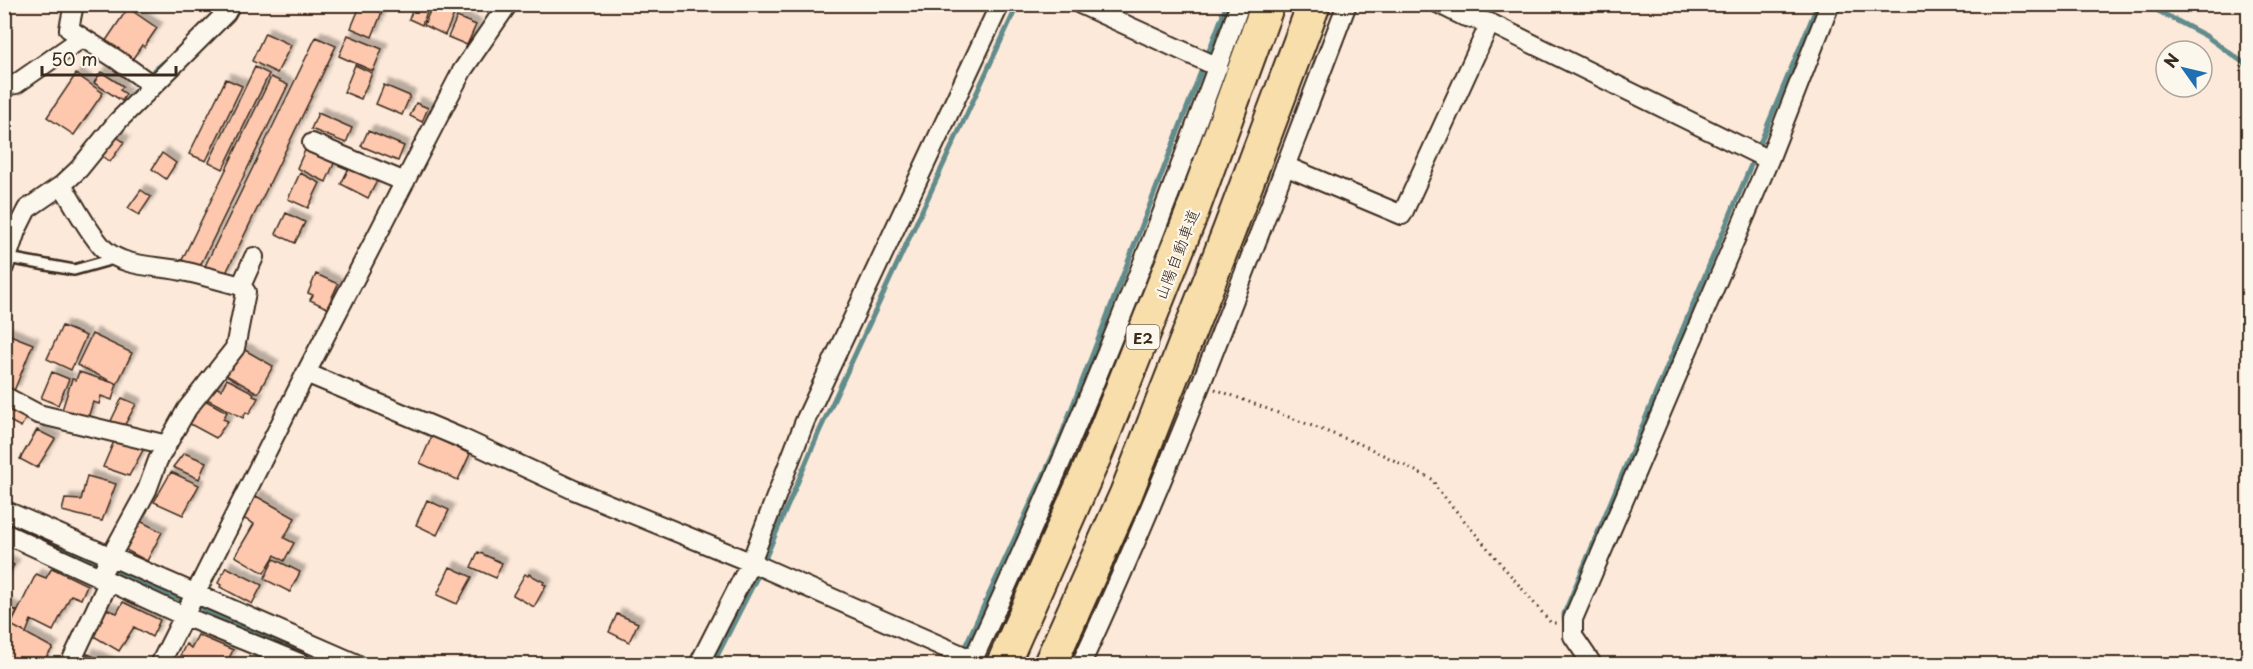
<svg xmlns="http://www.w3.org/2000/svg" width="2253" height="669" font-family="'Playpen Sans','Klee One',sans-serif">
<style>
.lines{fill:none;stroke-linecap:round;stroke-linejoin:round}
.stream{stroke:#628c8b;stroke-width:5}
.building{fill:#fdc8ae;stroke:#3b2a1e;stroke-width:1.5;filter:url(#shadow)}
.service-casing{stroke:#3b2a1e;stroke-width:14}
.minor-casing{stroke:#3b2a1e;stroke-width:22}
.motorway-casing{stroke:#3b2a1e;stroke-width:36}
.path{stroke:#3b2a1e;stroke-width:3;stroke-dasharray:1.5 4.5;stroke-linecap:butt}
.service{stroke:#fbf7ec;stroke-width:9}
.minor{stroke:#fbf7ec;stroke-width:18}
.motorway{stroke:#f8deab;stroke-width:32}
.labels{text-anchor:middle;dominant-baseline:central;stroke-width:4.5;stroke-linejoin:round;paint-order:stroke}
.shield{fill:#fbf7ec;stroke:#75685c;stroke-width:1.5}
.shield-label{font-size:15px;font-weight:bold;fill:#3b2a1e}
.street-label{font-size:16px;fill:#3b2a1e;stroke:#fbf7ec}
</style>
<defs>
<filter id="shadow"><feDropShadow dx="5.5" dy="-5.5" stdDeviation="1.5" flood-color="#0004"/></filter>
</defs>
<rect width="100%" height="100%" fill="#fce9d9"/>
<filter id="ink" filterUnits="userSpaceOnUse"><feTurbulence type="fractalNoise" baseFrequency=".0167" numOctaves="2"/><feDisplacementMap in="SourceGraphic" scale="12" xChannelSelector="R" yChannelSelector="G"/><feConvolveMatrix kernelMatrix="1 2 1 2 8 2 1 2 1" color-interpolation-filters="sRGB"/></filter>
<g filter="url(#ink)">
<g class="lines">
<path class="stream" d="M2145 4 2206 36 2248 66
M129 98 151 73 167 60
M4 521 17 528 329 664
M1565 633 1564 614 1818 4
M713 664 759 573 819 432 1018 4
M957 664 1058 444 1227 4"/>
</g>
<path class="building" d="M361 4 382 12 372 37 351 28Z
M376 4H394L391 11Z
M415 4H430L422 25 409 19Z
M433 4 455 12 445 35 424 25Z
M128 8 157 28 144 47 142 45 132 60 105 42Z
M457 17 476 25 467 45 448 37Z
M265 33 291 45 277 73 252 61Z
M348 35 382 49 373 71 339 56Z
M316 37 336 46 225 275 205 266Z
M355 65 372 73 361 99 344 92Z
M255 67 269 74 223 169 209 162Z
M101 72 123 86 120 90 126 94 122 101 94 83Z
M76 74 103 93 74 135 47 117Z
M271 77 288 85 199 268 182 260Z
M226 79 242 86 206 161 189 154Z
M384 85 410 96 402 115 376 104Z
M416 103 428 108 422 122 410 116Z
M318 113 352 128 346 143 311 129Z
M368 131 404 146 398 161 361 146Z
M111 133 124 142 110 162 98 153Z
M306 148 335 161 326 182 297 168Z
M162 153 176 163 166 179 152 169Z
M349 168 377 181 368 198 341 184Z
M300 173 320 183 308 208 288 199Z
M141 190 151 197 139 215 128 208Z
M286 213 305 222 295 243 276 234Z
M316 274 338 284 327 308 310 300 313 295 308 293Z
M62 326 86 336 71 370 47 359Z
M5 333 33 344 14 391 4 387Z
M92 334 132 353 117 384 77 365Z
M243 349 273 366 258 393 226 375 236 356Z
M52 372 69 379 58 405 41 398Z
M79 372 117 384 112 400 101 396 99 404 93 402 87 421 61 413 72 379 76 380Z
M227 379 254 393 253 396 258 398 249 414 246 412 243 418 205 398 212 385 221 390Z
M122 398 136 404 123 428 110 423Z
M201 398 227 412 223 419 228 421 216 438 190 424 195 416 192 415Z
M4 401 28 414 21 427 6 419 4 422Z
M37 430 55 439 37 468 20 459Z
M432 436 470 454 458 480 420 463Z
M115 439 143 450 129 476 103 467Z
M184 453 206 462 199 479 173 467Z
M171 472 199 485 183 515 154 502Z
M87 476 116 484 102 521 62 511 65 499 81 500Z
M256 496 295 518 284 538 294 543 284 561 275 555 264 573 235 556 254 524 243 518Z
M427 500 449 510 437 535 416 525Z
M138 520 162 532 147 561 124 549Z
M478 552 502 563 496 578 471 567Z
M274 559 300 572 290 592 264 579Z
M4 560 14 565 4 580Z
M226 567 262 585 252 604 220 587 221 585 218 583Z
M450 567 472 577 457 604 437 595Z
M52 568 87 585 81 599 71 595 53 631 31 620 26 633 11 625 36 574 46 578Z
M525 574 528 576 529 574 544 582 543 584 546 585 534 607 513 595Z
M123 602 160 620 152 637 134 627 119 651 90 634 103 608 117 613Z
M4 604 17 611 11 625 53 648 41 664H21L4 654Z
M617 614 638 623 629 642 609 632Z
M198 635 233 650 226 664H214L206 661 204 664H176L186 644 191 648Z
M88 654 110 664H84Z"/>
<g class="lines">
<g class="service-casing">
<path id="service" d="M8 258 74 270 117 258"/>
</g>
<g class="minor-casing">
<path id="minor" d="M74 4 69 29 116 59 152 85
M1080 4 1218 67
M1439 4 1463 16 1490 23 1769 160
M4 86 16 84 82 38
M312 143 405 182
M1285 166 1402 215 1490 23
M62 185C75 206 87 230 103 248 124 269 161 265 187 272 205 276 223 281 241 286L254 257
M4 267 16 231 27 209 62 185 79 169 118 121 226 13 231 4
M306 373 461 438 574 490 757 565 973 660
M4 396 38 414 167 445
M4 510 357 664
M4 533 184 616 302 664
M99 578 147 490 158 460 187 409 235 348 246 292 241 286
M70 664 108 583
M160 664 306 373 462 71 508 4
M699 664 751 562 805 421 1000 4
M971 664C1071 449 1160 228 1240 4
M1081 664C1181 449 1262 226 1347 4
M1592 664 1573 636V619L1769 160 1830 4"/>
</g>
<g class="motorway-casing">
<path id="motorway" d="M1003 664 1095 456 1190 218 1268 4
M1050 664 1126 494 1229 231 1314 4"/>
</g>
<path class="path" d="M1215 389 1365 446 1434 480 1435 486 1551 623H1557"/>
<use href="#service" class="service"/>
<use href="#minor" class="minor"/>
<use href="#motorway" class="motorway"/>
</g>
</g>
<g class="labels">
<rect class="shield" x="1126.5" y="325" width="33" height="24" rx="4.5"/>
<g class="shield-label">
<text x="1143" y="337">E2</text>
</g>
<g class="street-label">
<text transform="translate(1176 254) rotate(-69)">山陽自動車道</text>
</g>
</g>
<rect width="2253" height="669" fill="none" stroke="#fbf7ec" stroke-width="24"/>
<rect x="12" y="12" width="2229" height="645" fill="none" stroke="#3b2a1e" stroke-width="2" filter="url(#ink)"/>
<g transform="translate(2184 69) rotate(304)"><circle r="28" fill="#fbf7ec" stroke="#aea59a" stroke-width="1.5"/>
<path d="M0-4.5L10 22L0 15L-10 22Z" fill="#1f6fb2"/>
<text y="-9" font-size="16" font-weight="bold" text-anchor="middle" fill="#3b2a1e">N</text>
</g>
<path d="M42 66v9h134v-9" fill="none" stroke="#3b2a1e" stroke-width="3"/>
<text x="51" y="66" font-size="18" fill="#3b2a1e" stroke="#fbf7ec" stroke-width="4.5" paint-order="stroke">50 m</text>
</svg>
